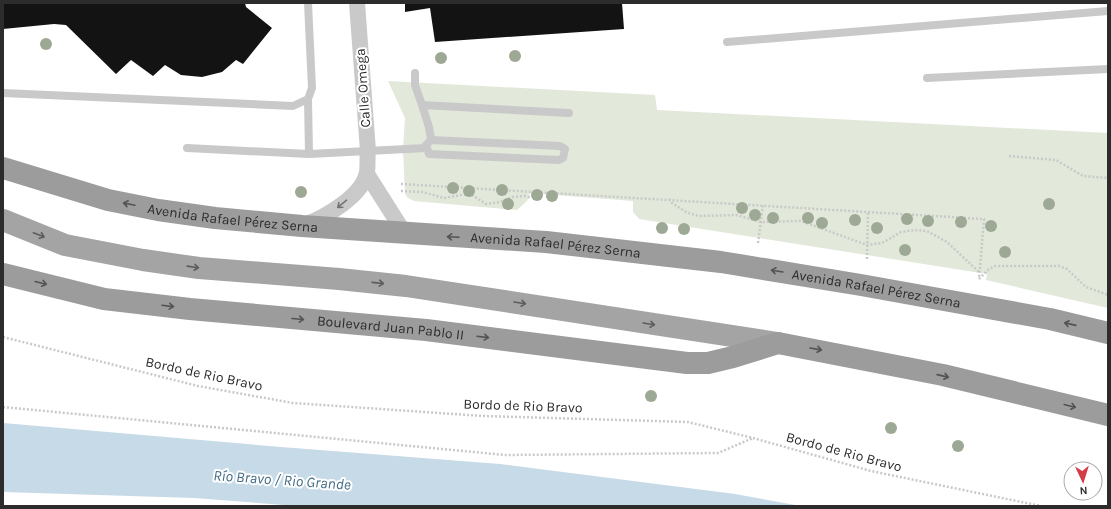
<svg xmlns="http://www.w3.org/2000/svg" width="1111" height="509" font-family="Karla,sans-serif">
<style>
.green{fill:#e2e8da}
.water{fill:#c7dae7}
.building{fill:#131313}
.lines{fill:none;stroke-linecap:round;stroke-linejoin:round}
.path{stroke:#c9c9c9;stroke-width:2.5;stroke-dasharray:2 2;stroke-linecap:butt}
.service{stroke:#c9c9c9;stroke-width:8}
.minor{stroke:#c9c9c9;stroke-width:16}
.primary{stroke:#a4a4a4;stroke-width:22}
.trunk{stroke:#9c9c9c;stroke-width:22}
.tree{fill:#9ea995}
.oneway{stroke:#535353}
.oneway2{stroke:#737373}
.oneway3{stroke:#5c5c5c}
.labels{text-anchor:middle;dominant-baseline:central;stroke-width:4;stroke-linejoin:round;paint-order:stroke}
.street-label{font-size:14px;fill:#2c2c2c;stroke:#fff}
.water-label{font-size:15px;font-style:italic;fill:#426b85;stroke:#fff}
</style>
<rect width="100%" height="100%" fill="#fff"/>
<path class="green" d="M388 81 655 95 657 110 1108 133V308L986 280 987 274 639 219 633 212V201L530 193 527 201 517 210 414 201 408 198 405 194 403 149 405 118Z"/>
<path class="water" d="M3 423 281 447 500 464 735 494 801 506H297L194 498 3 492Z"/>
<path class="building" d="M3 3H245L246 7 272 28 243 64 236 60 222 72 202 77 181 75 165 65 153 76 131 60 116 74 66 25 54 24 3 29Z
M405 3H622L624 29 435 42 430 8 405 12Z"/>
<g class="lines">
<path class="path" d="M1009 156 1056 160 1083 176 1108 178
M401 184 984 219 979 279
M401 191 422 192 444 198 467 194 472 195 486 204 500 202 512 197 525 196 531 198
M669 199 672 203 686 212 698 216 736 215 761 222 801 221 867 245 882 243 901 232 915 230 927 231 947 242 979 272
M758 243 763 205
M867 259 868 212
M979 279 989 269 995 266H1059L1067 269 1086 287 1108 295
M3 337 198 386 293 403 483 416 688 422 753 438 871 471 1041 506
M3 407 505 455 718 453 753 438"/>
<path class="service" d="M727 42 1108 11
M415 73V85L422 105 569 113
M927 78 1108 69
M3 93 293 106 308 99 312 88 308 3
M308 99 309 154
M422 105 429 127 431 140
M431 140 560 146 565 149 563 158 559 160 429 154 426 145Z
M187 148 309 154 426 148"/>
<path class="minor" d="M367 174 405 234
M305 225C325 217 363 196 367 172 368 165 367 158 368 151L357 3"/>
<path class="primary" d="M3 220 65 245 143 260 199 268 339 279 406 286 778 343"/>
<g class="trunk">
<path id="s1" d="M3 168 108 200 158 210 215 218 302 226 546 242 721 262 861 285 1050 319 1108 333"/>
<path id="s2" d="M3 274 104 299 190 309 426 330 687 363H708L733 357 778 343 943 375 1108 415"/>
</g>
</g>
<g class="tree">
<circle cx="46" cy="44" r="6"/>
<circle cx="515" cy="56" r="6"/>
<circle cx="441" cy="58" r="6"/>
<circle cx="453" cy="188" r="6"/>
<circle cx="502" cy="190" r="6"/>
<circle cx="469" cy="191" r="6"/>
<circle cx="301" cy="192" r="6"/>
<circle cx="537" cy="195" r="6"/>
<circle cx="552" cy="196" r="6"/>
<circle cx="508" cy="204" r="6"/>
<circle cx="1049" cy="204" r="6"/>
<circle cx="742" cy="208" r="6"/>
<circle cx="755" cy="215" r="6"/>
<circle cx="773" cy="218" r="6"/>
<circle cx="808" cy="218" r="6"/>
<circle cx="907" cy="219" r="6"/>
<circle cx="855" cy="220" r="6"/>
<circle cx="928" cy="221" r="6"/>
<circle cx="961" cy="222" r="6"/>
<circle cx="822" cy="223" r="6"/>
<circle cx="991" cy="226" r="6"/>
<circle cx="662" cy="228" r="6"/>
<circle cx="877" cy="228" r="6"/>
<circle cx="684" cy="229" r="6"/>
<circle cx="905" cy="250" r="6"/>
<circle cx="1005" cy="252" r="6"/>
<circle cx="651" cy="396" r="6"/>
<circle cx="891" cy="428" r="6"/>
<circle cx="958" cy="446" r="6"/>
</g>
<defs><path id="oneway-shaft" d="M-6 0H5M1.5-3L5.5 0L1.5 3" fill="none" stroke-width="1.6" stroke-linecap="round" stroke-linejoin="round"/></defs>
<g class="oneway">
<use href="#oneway-shaft" transform="translate(129 204) rotate(-168)"/>
<use href="#oneway-shaft" transform="translate(453 237) rotate(-177)"/>
<use href="#oneway-shaft" transform="translate(777 271) rotate(-171)"/>
<use href="#oneway-shaft" transform="translate(41 283) rotate(14)"/>
<use href="#oneway-shaft" transform="translate(168 306) rotate(7)"/>
<use href="#oneway-shaft" transform="translate(298 319) rotate(5)"/>
<use href="#oneway-shaft" transform="translate(1070 324) rotate(-167)"/>
<use href="#oneway-shaft" transform="translate(483 337) rotate(7)"/>
<use href="#oneway-shaft" transform="translate(816 349) rotate(10)"/>
<use href="#oneway-shaft" transform="translate(943 376) rotate(13)"/>
<use href="#oneway-shaft" transform="translate(1070 406) rotate(14)"/>
</g>
<use class="oneway2" href="#oneway-shaft" transform="translate(342 204) rotate(140)"/>
<g class="oneway3">
<use href="#oneway-shaft" transform="translate(39 235) rotate(21)"/>
<use href="#oneway-shaft" transform="translate(193 267) rotate(8)"/>
<use href="#oneway-shaft" transform="translate(378 283) rotate(6)"/>
<use href="#oneway-shaft" transform="translate(520 303) rotate(9)"/>
<use href="#oneway-shaft" transform="translate(649 324) rotate(9)"/>
</g>
<g class="labels">
<g class="street-label">
<text transform="translate(363 88) rotate(-94)">Calle Omega</text>
<text stroke="none"><textPath href="#s1" startOffset="236">Avenida Rafael Pérez Serna</textPath></text>
<text stroke="none"><textPath href="#s1" startOffset="560">Avenida Rafael Pérez Serna</textPath></text>
<text stroke="none"><textPath href="#s1" startOffset="884">Avenida Rafael Pérez Serna</textPath></text>
<text stroke="none"><textPath href="#s2" startOffset="392">Boulevard Juan Pablo II</textPath></text>
<text transform="translate(204 374) rotate(12)">Bordo de Rio Bravo</text>
<text transform="translate(523 406) rotate(2)">Bordo de Rio Bravo</text>
<text transform="translate(844 452) rotate(15)">Bordo de Rio Bravo</text>
</g>
<g class="water-label">
<text transform="translate(282 480) rotate(4)">Río Bravo / Rio Grande</text>
</g>
</g>
<rect width="1111" height="509" fill="none" stroke="#2c2c2c" stroke-width="8"/>
<g transform="translate(1083 481) rotate(176)"><circle r="19" fill="#ffffff" stroke="#ababab"/>
<path d="M0-3L7 15L0 10L-7 15Z" fill="#d43c47"/>
<text y="-6" font-size="11" font-weight="bold" text-anchor="middle" fill="#2c2c2c">N</text>
</g>
</svg>
